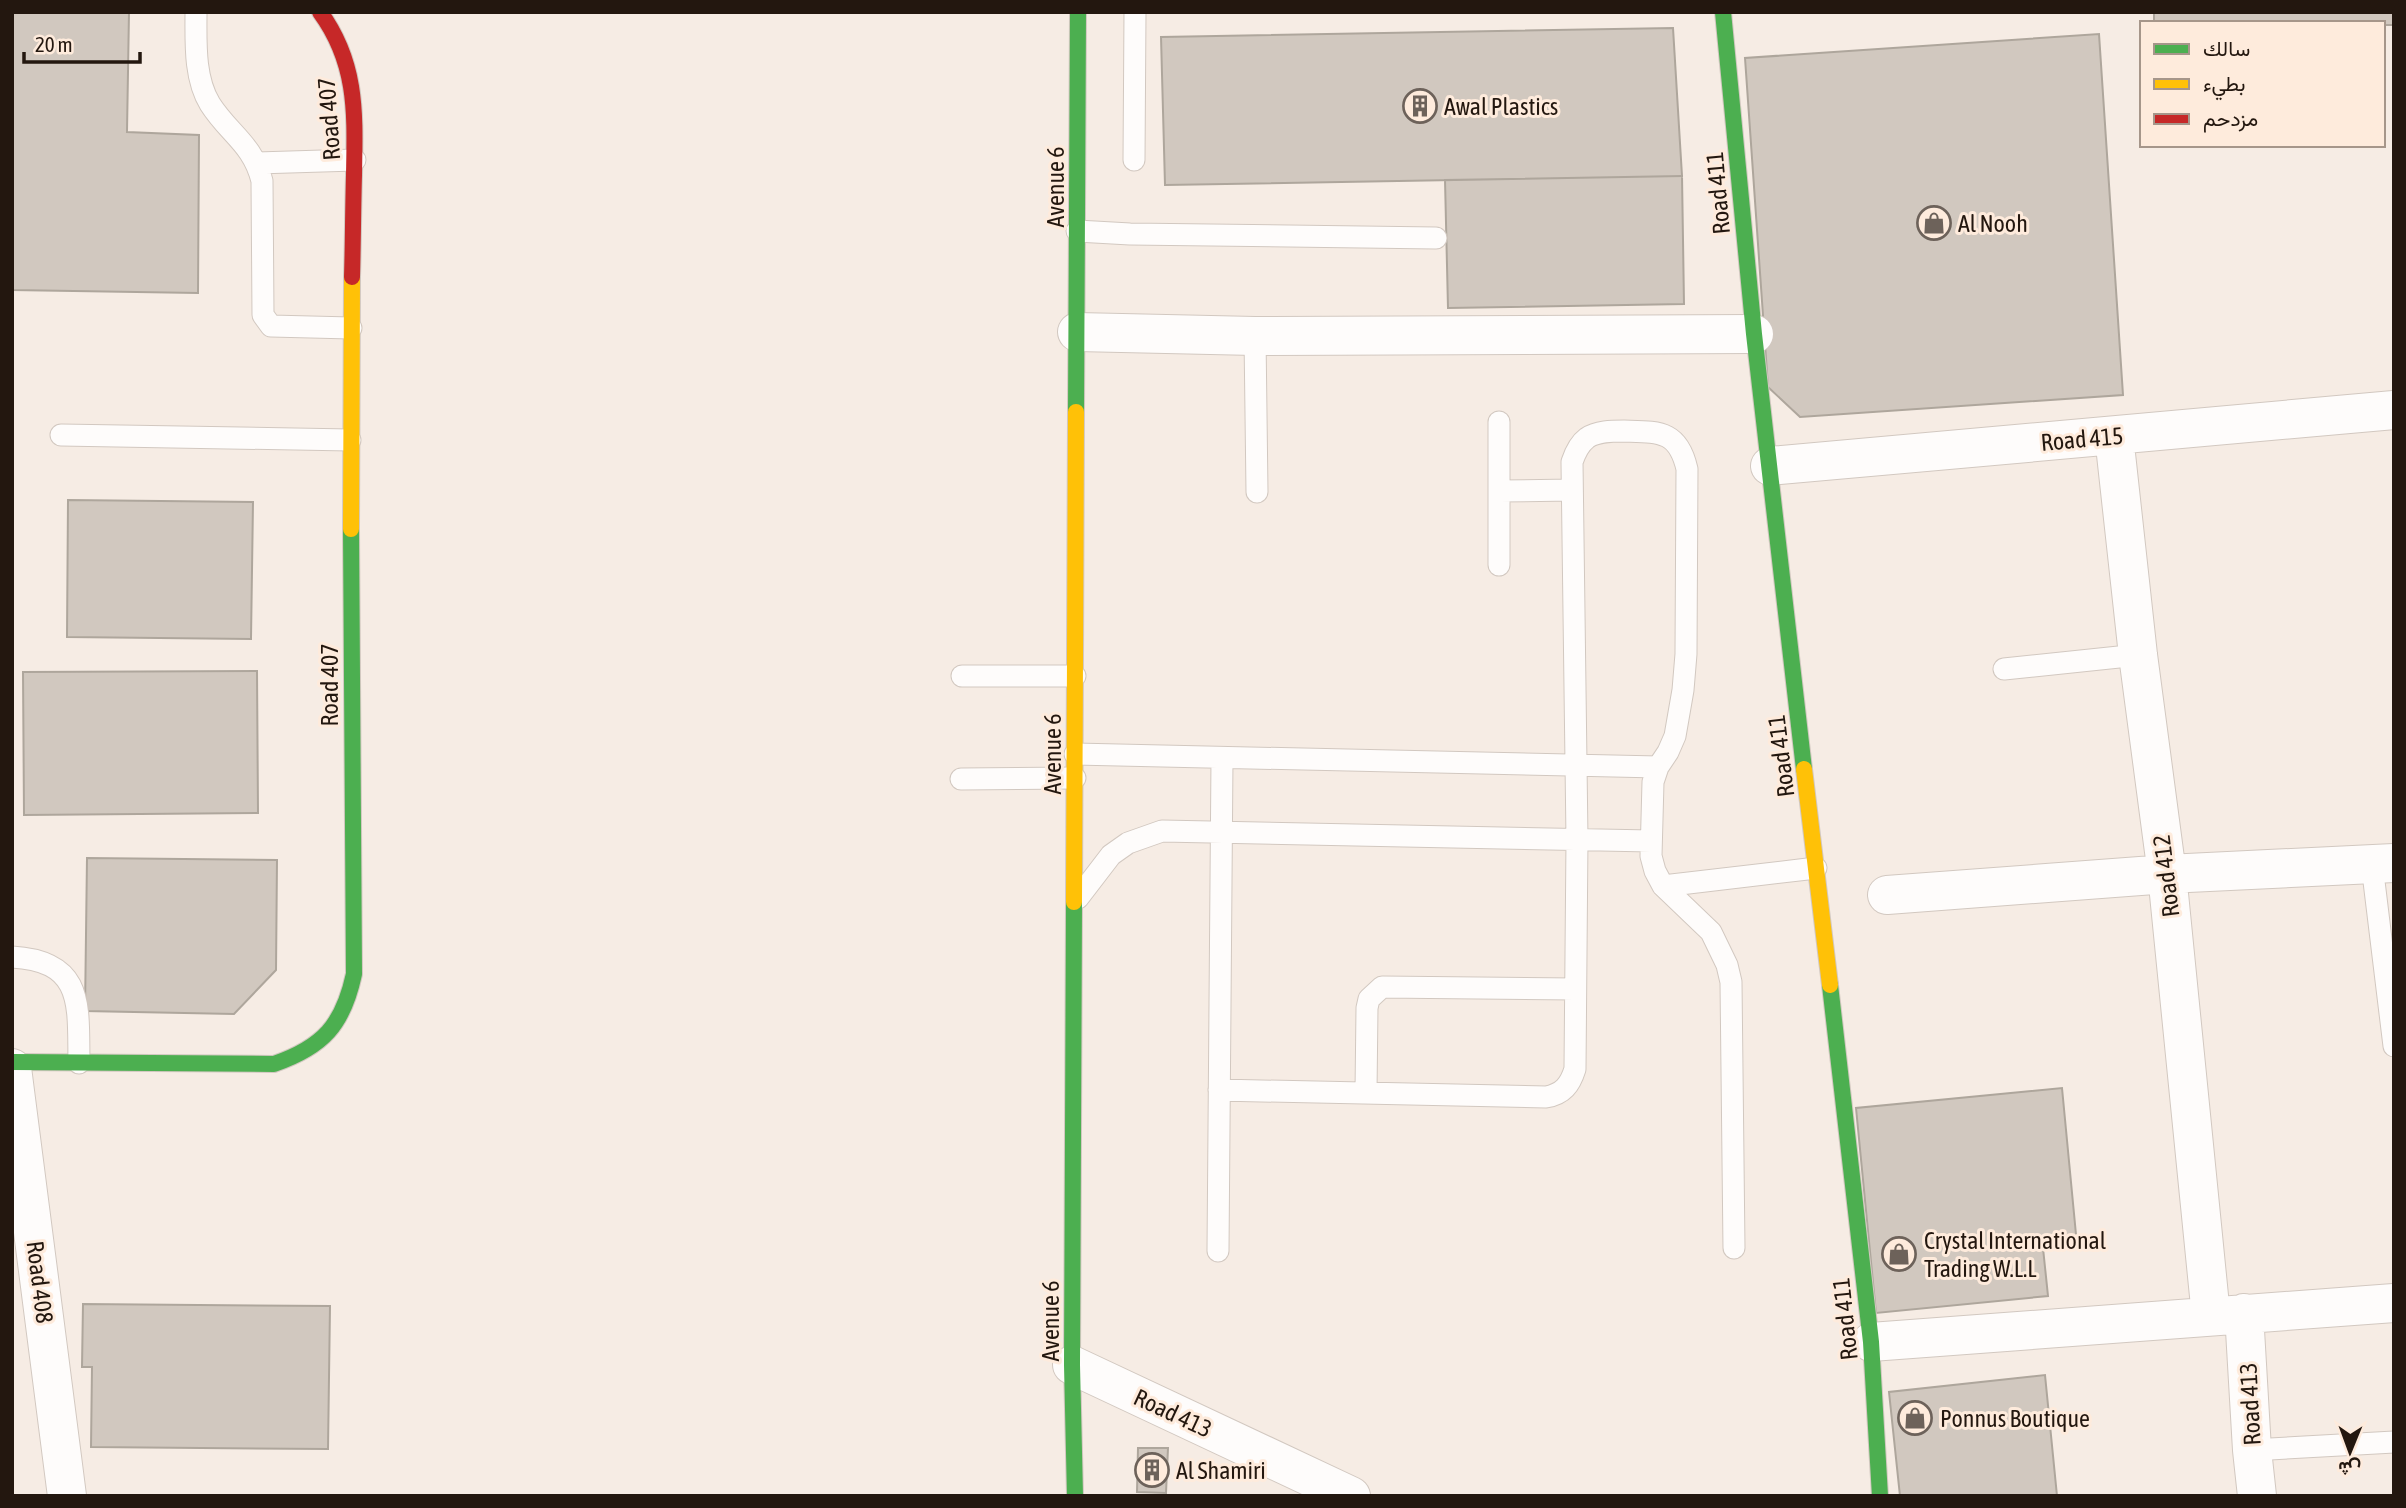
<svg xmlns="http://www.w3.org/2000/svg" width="2406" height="1508" font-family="'Asap Condensed',Vazirmatn,sans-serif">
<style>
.building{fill:#d1c8bf;stroke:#aea69c;stroke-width:2}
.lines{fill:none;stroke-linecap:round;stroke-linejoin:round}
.lane-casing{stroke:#d2c8c0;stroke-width:23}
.street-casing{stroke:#d2c8c0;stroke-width:40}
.fast-casing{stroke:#d2c8c0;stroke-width:18}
.slow-casing{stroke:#d2c8c0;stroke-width:18}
.jam-casing{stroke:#d2c8c0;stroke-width:18}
.lane{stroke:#fefcfb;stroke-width:21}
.street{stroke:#fefcfb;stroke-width:38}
.fast{stroke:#4caf50;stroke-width:16}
.slow{stroke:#ffc107;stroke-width:16}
.jam{stroke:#c62828;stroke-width:16}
.labels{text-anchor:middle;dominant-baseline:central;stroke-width:6;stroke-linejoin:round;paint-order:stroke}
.poi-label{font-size:24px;fill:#23170f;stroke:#feebdc;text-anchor:start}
.street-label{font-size:24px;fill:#23170f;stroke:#feebdc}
</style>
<rect width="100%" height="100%" fill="#f6ece4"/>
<path class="building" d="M12 12H129L127 132 199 135 198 293 12 290Z
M2154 12H2394V25H2383V23H2154Z
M1673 28 1682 176 1165 185 1161 37Z
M2099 34 2123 395 1800 417 1768 387 1745 58Z
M1682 176 1684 304 1448 308 1445 180Z
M68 500 253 502 251 639 67 637Z
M257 671 258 813 24 815 23 672Z
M87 858 277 860 276 970 234 1014 85 1011Z
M2062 1088 2077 1245 2043 1248 2048 1296 1876 1313 1856 1108Z
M83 1304 330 1306 328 1449 91 1447 92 1367H82Z
M2045 1375 2057 1496H1900L1889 1392Z
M1138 1448H1168L1166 1493 1137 1492Z"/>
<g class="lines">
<g class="lane-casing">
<path id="lane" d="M196 12C196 42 194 78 210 104 229 134 253 144 262 181L263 315 271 326 351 328
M1134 160 1135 12
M257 163 355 160
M1077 231 1130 234 1436 238
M1255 336 1257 492
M1499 422V565
M61 435 350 440
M1499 491 1572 490
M2004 669 2138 655
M962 676H1075
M1075 754 1658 767
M961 779 1075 778
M2372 865 2394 1046
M1663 886 1816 868
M1078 898 1111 855 1128 843 1162 831 1651 841
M12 957C85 961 78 1006 79 1063
M1219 1090 1546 1097C1563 1094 1570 1085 1575 1069L1577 839 1572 462C1575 453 1579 444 1587 438 1597 431 1612 431 1624 431 1659 432 1678 430 1687 469L1686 654 1683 690 1675 736 1668 752 1658 767 1653 782 1651 856 1655 871 1663 886 1711 932 1727 965 1731 982 1734 1248
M1366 1092 1367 1008 1369 999 1382 987 1575 989
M1218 1251 1222 759
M2252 1450 2394 1442"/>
</g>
<g class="street-casing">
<path id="street" d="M1077 332 1255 336 1754 334
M2114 436 2138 655 2167 874 2211 1316
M1770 466 2394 410
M1887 895 2167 874 2394 863
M12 1068 67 1496
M2244 1313 2252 1450 2257 1496
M1871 1342 2394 1303
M1072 1365 1351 1496"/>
</g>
<g class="fast-casing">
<path id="fast" d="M1723 12 1754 334 1804 769
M1076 412 1078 12
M1074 902 1072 1365 1075 1496
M1830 985 1871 1342 1880 1496
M12 1062 274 1064C323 1047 343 1025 354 974L351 529"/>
</g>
<g class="slow-casing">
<path id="slow" d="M351 529 352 277
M1804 769 1830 985
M1074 902 1076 412"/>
</g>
<g class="jam-casing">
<path id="jam" d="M320 12C358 64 355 115 354 175 353 209 353 243 352 277"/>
</g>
<use href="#lane" class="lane"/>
<use href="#street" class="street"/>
<use href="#fast" class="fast"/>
<use href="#slow" class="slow"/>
<use href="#jam" class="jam"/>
</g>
<defs>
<g id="building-ring" transform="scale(1.75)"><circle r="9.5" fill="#feebdc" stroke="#6d625a" stroke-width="1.5"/><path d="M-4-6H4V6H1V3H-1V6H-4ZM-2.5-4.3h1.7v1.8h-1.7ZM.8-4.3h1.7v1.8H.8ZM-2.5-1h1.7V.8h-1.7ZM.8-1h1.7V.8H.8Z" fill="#6d625a"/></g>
<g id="shop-ring" transform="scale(1.75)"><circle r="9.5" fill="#feebdc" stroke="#6d625a" stroke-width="1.5"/><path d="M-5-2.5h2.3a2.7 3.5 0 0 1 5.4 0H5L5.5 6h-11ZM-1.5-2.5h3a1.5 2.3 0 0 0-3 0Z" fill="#6d625a"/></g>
</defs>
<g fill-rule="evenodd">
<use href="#building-ring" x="1420" y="106"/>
<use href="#shop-ring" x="1934" y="223"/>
<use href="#shop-ring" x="1899" y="1254"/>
<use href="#shop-ring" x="1915" y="1418"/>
<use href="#building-ring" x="1152" y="1470"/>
</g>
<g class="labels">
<g class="poi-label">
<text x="1444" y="106">Awal Plastics</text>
<text x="1958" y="223">Al Nooh</text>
<text x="1924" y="1240">Crystal International<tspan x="1924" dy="28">Trading W.L.L</tspan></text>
<text x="1940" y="1418">Ponnus Boutique</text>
<text x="1176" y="1470">Al Shamiri</text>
</g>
<g class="street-label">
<text transform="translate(329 119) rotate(-94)">Road 407</text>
<text transform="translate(1055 187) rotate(-90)">Avenue 6</text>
<text transform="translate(1718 193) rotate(-95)">Road 411</text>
<text transform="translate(2082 439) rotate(-5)">Road 415</text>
<text transform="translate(329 685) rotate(-90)">Road 407</text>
<text transform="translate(1052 754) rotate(-90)">Avenue 6</text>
<text transform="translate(1781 756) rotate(-97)">Road 411</text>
<text transform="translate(2166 876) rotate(-97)">Road 412</text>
<text transform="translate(40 1282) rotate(83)">Road 408</text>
<text transform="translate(1845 1319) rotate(-96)">Road 411</text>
<text transform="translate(1050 1321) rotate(-90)">Avenue 6</text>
<text transform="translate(2250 1404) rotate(-93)">Road 413</text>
<text transform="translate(1173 1413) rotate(25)">Road 413</text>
</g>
</g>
<rect width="2406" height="1508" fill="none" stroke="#23170f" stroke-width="28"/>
<rect x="2140" y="21" width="245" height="126" fill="#feebdc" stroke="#a6968a" stroke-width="2"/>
<rect x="2154" y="44" width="35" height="10" fill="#4caf50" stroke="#a6968a" stroke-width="2"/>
<text x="2203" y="56" font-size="21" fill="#23170f">سالك</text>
<rect x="2154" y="79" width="35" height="10" fill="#ffc107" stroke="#a6968a" stroke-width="2"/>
<text x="2203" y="91" font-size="21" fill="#23170f">بطيء</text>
<rect x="2154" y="114" width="35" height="10" fill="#c62828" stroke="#a6968a" stroke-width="2"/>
<text x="2203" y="126" font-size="21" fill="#23170f">مزدحم</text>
<g transform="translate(2350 1452) rotate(181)" stroke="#feebdc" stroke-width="5" paint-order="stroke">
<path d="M0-5L12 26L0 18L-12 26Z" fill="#23170f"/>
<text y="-10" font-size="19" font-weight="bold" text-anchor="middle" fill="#23170f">ش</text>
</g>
<path d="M24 52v10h116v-10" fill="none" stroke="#23170f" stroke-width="3.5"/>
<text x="35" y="52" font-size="21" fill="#23170f" stroke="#feebdc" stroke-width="5" paint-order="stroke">20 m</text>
</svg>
